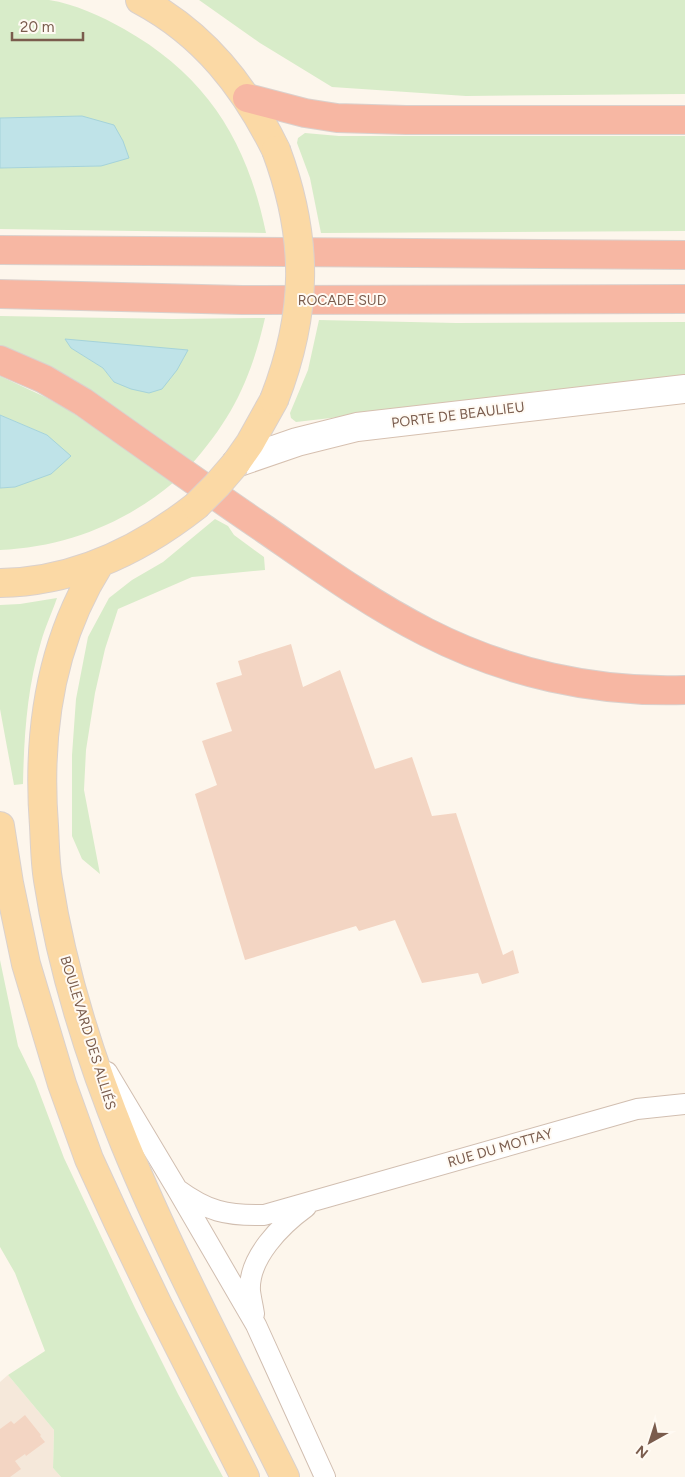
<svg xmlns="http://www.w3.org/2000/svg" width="685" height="1477" font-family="Figtree,sans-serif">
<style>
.residential{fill:#f5e8da}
.green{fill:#d8ecc9;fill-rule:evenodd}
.water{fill:#bfe3e8;stroke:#a5d3da}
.building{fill:#f3d5c3}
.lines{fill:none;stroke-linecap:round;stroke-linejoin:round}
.street-casing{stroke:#d1beb0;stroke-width:22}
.secondary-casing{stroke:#d6c0b0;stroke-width:30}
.primary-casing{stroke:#dad1cd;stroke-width:30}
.highway-casing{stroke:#dad1cd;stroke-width:30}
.street{stroke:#fff;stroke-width:20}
.secondary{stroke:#fff;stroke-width:28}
.primary{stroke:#fbd9a5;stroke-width:28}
.highway{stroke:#f7b7a3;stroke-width:28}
.primary-bridge-casing{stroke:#dad1cd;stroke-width:30;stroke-linecap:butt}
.primary-bridge{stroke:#fbd9a5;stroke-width:28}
.labels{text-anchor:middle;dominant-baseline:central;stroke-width:4;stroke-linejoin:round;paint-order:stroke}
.street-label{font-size:14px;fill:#7a5c4d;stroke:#fffaf3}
</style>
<rect width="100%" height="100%" fill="#fdf6ec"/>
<path class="residential" d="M8 1375 54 1430 53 1468 61 1477H0V1382Z"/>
<path class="green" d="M0 0C16 0 34 0 49 0 75 4 101 16 124 29 207 76 247 141 266 233L0 229V168L101 166 82 116 0 118Z
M199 0H685V94L466 96 332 87 260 43Z
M305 133 339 136H685V231L321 233 310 178 297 143 298 138Z
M0 316 173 319 265 318C251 379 232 419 190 466L0 349ZM71 348 185 356 170 379 114 382 103 368Z
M319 320 456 323 685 322V378L539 395V391L532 392V395L296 422 291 418 290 413 308 370Z
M0 376 45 397 70 411 174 482C124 524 65 547 0 550V488L15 487 47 435 0 415Z
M215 519 228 526 234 535 264 557 265 570 192 577 118 609 105 649 95 693 86 750 84 790 100 874 82 859 72 836V755L76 699 88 637 109 598 132 580 163 562Z
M57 598C52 613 45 627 41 642 27 688 24 736 23 784L14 785 0 709V605L20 604Z
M0 960 18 1046 35 1081 64 1158 135 1308 178 1394 223 1477H61L53 1468 54 1430 8 1375 45 1351 15 1273 0 1247Z"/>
<path class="water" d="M82 116 114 125 123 141 129 158 101 166 0 168V118Z
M65 339 188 350 177 370 162 389 149 393 131 389 114 382 103 368 71 348Z
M0 415 47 435 71 456 51 474 15 487 0 488Z"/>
<path class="building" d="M291 644 303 687 340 670 375 769 412 757 432 816 456 813 503 955 513 950 519 973 482 984 478 973 422 983 395 920 359 931 356 926 245 960 195 794 217 785 202 741 232 731 216 683 242 675 238 661Z
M25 1415 41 1435 40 1436 45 1442 26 1456 25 1454 15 1461 21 1469 10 1477H0V1429L11 1421 14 1424Z"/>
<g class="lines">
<g class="street-casing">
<path id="street" d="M107 1072 177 1189 256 1325 325 1477
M177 1189C207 1211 226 1216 264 1215L637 1109 685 1104
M254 1314C253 1307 251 1299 250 1291 248 1258 281 1225 306 1207"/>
</g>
<g class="secondary-casing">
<path id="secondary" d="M236 463 297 442 357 427 685 389"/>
</g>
<g class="primary-casing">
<path id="primary" d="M140 0C204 34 245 87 276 150
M236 463 250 443 274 400
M100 563C50 642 37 734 44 826 45 844 45 862 48 880 81 1095 190 1285 285 1477
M0 583C73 582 140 550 196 506
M0 826 9 883 26 964 62 1084 89 1159 118 1222 158 1305 245 1477"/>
</g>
<g class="highway-casing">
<path id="highway" d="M247 98 305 113 337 118 406 120H685
M0 250 685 255
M0 294 242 300 685 299
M0 360 44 379 83 402C144 445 204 488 266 530 318 566 369 603 426 632 506 673 595 693 685 690"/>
</g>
<use href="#street" class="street"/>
<use href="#secondary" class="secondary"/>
<use href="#primary" class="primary"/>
<use href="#highway" class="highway"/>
<g class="primary-bridge-casing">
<path id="primary-bridge" d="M274 400C308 313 309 239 276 150
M196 506 217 485 236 463"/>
</g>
<use href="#primary-bridge" class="primary-bridge"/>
</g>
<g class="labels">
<g class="street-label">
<text x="342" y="300">ROCADE SUD</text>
<text transform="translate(458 415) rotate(-7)">PORTE DE BEAULIEU</text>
<text transform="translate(88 1033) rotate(73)">BOULEVARD DES ALLIÉS</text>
<text transform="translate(500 1148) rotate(-16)">RUE DU MOTTAY</text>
</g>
</g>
<g transform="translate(650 1442) rotate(219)" stroke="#fffaf3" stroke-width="4" paint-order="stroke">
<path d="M0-4L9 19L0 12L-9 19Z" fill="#7a5c4d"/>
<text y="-8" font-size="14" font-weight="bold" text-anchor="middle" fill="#7a5c4d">N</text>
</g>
<path d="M12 32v8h71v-8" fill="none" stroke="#7a5c4d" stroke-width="2.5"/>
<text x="20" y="32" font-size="15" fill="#7a5c4d" stroke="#fffaf3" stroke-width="4" paint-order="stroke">20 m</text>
</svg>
